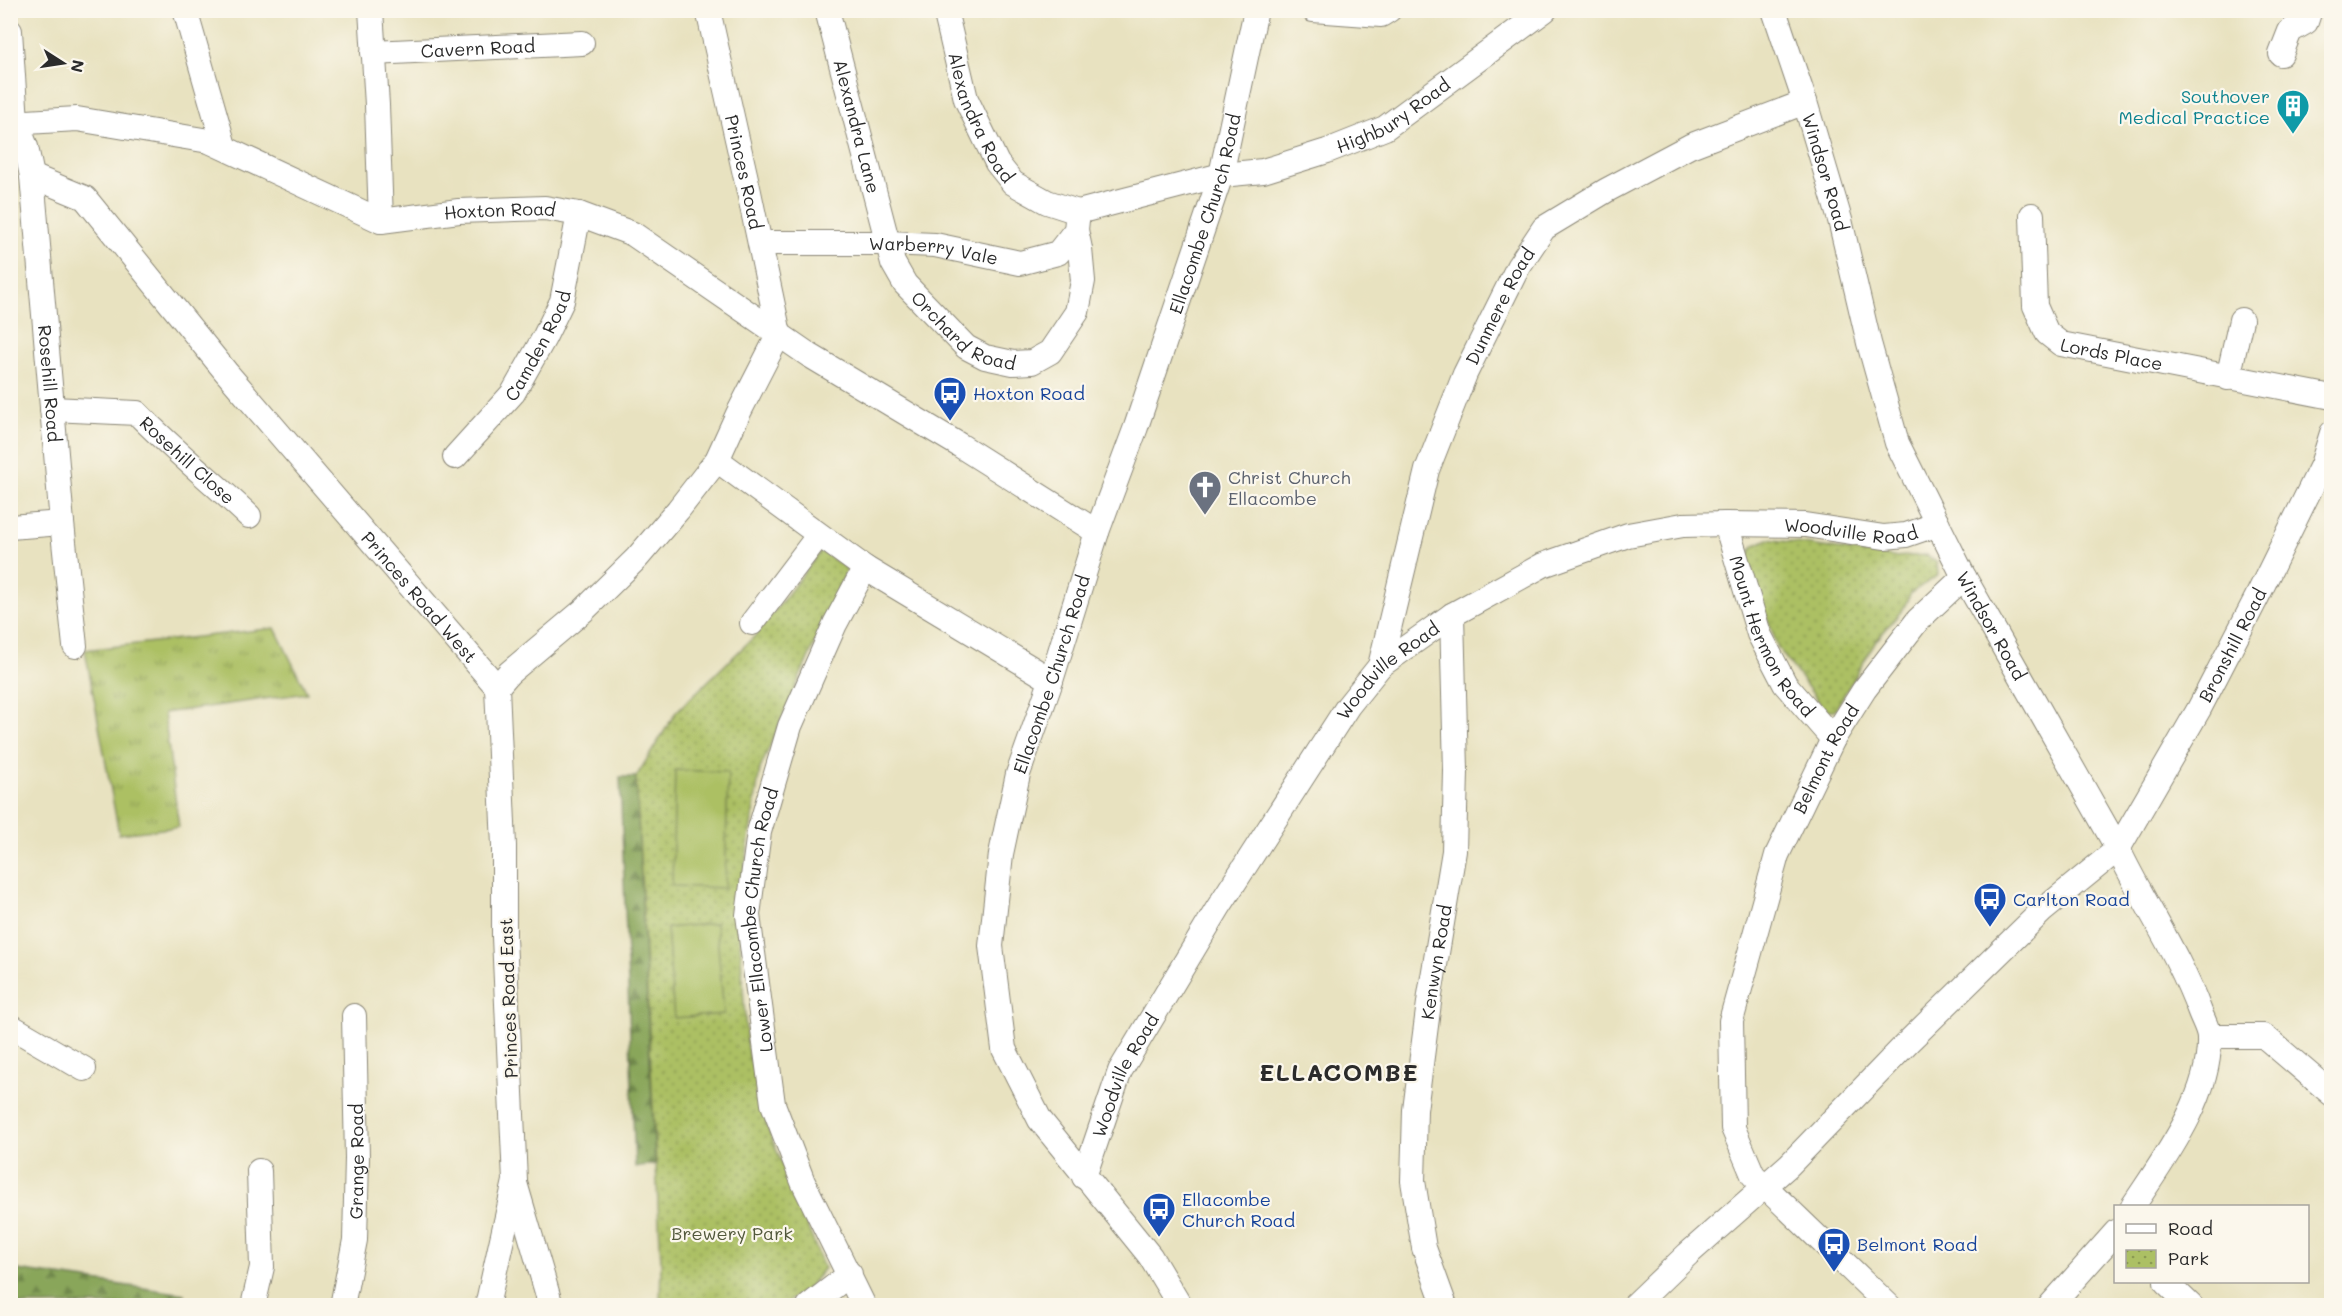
<svg xmlns="http://www.w3.org/2000/svg" width="2342" height="1316" font-family="Mali,sans-serif">
<style>
.grass{fill:url(#grass-tufts);stroke:#6c7648;stroke-width:1.5}
.forest{fill:url(#forest-firs);stroke:#5a6842;stroke-width:1.5}
.park{fill:url(#park-dots);stroke:#6c7648;stroke-width:1.5}
.pitch{fill:#acc064;stroke:#6c7648;stroke-width:1.5}
.lines{fill:none;stroke-linecap:round;stroke-linejoin:round}
.minor-casing{stroke:#8a8676;stroke-width:26}
.minor{stroke:#fff;stroke-width:24}
.labels{text-anchor:middle;dominant-baseline:central;stroke-width:4.5;stroke-linejoin:round;paint-order:stroke}
.street-label{font-size:18px;fill:#2b2b2b;stroke:#fbf7ec}
.culture-label{font-size:18px;fill:#0d838f;stroke:#fbf7ec;text-anchor:end}
.transit-label{font-size:18px;fill:#164399;stroke:#fbf7ec;text-anchor:start}
.worship-label{font-size:18px;fill:#5b616d;stroke:#fbf7ec;text-anchor:start}
.park-label{font-size:18px;fill:#52583c;stroke:#fbf7ec}
.district-label{font-size:24px;font-weight:bold;letter-spacing:1.5px;fill:#2b2b2b;stroke:#fbf7ec}
</style>
<defs>
<pattern id="grass-tufts" width="24" height="20" patternUnits="userSpaceOnUse" patternTransform="scale(1.5)"><rect width="24" height="20" fill="#acc064"/><path d="M3 7l-1-3M5 7V3M7 7l1-3M15 17l-1-3M17 17v-4M19 17l1-3" fill="none" stroke="#8c9c53"/></pattern>
<pattern id="forest-firs" width="22" height="20" patternUnits="userSpaceOnUse" patternTransform="scale(1.5)"><rect width="22" height="20" fill="#89a65a"/><path d="M5 1l3.5 6h-7zM16 11l3.5 6h-7z" fill="#70874b"/></pattern>
<pattern id="park-dots" width="8" height="8" patternUnits="userSpaceOnUse" patternTransform="scale(1.5)"><rect width="8" height="8" fill="#acc064"/><path d="M2 2h.1M6 6h.1" fill="none" stroke="#8c9c53" stroke-width="1.8" stroke-linecap="round"/></pattern>
</defs>
<rect width="100%" height="100%" fill="#fbf7ec"/>
<filter id="ink" filterUnits="userSpaceOnUse"><feTurbulence type="fractalNoise" baseFrequency=".0167" numOctaves="2"/><feDisplacementMap in="SourceGraphic" scale="12" xChannelSelector="R" yChannelSelector="G"/><feConvolveMatrix kernelMatrix="1 2 1 2 8 2 1 2 1" color-interpolation-filters="sRGB"/></filter>
<filter id="wash" filterUnits="userSpaceOnUse"><feTurbulence type="fractalNoise" baseFrequency=".008" numOctaves="4" result="noise"/><feDisplacementMap in="SourceGraphic" scale="24" xChannelSelector="R" yChannelSelector="G"/><feGaussianBlur stdDeviation="1.35" result="paint"/><feColorMatrix in="noise" values="0 0 0 0 0 0 0 0 0 0 0 0 0 0 0 0 0 1.4 0 .05"/><feComposite in="paint" operator="in"/></filter>
<g filter="url(#wash)">
<rect width="100%" height="100%" fill="#e8e2c0"/>
<path class="grass" d="M275 628 307 693 164 713 179 827 119 834 85 650Z"/>
<path class="forest" d="M620 777H636L655 1164 635 1167Z
M11 1269 184 1294 182 1305H11Z"/>
<path class="park" d="M1768 539 1893 557 1927 555 1937 563 1938 575 1911 593 1903 609 1876 641 1835 710H1825L1778 648 1753 578 1748 558 1753 546Z
M821 551 847 569 760 769 738 910 747 1048 768 1129 824 1268 808 1288 783 1305H660L661 1262 636 777 676 712 756 635Z"/>
<path class="pitch" d="M675 770 728 772 725 888 672 886Z
M716 923 724 1014 674 1018 667 928Z"/>
</g>
<g filter="url(#ink)">
<g class="lines">
<g class="minor-casing">
<g id="minor">
<path d="M185 10 224 146"/>
<path d="M371 10 377 105 381 221"/>
<path id="s1" d="M708 10 749 192 779 334"/>
<path id="s2" d="M827 10 893 263 905 284 966 347 985 357 1013 363 1032 362 1050 352 1077 312 1083 281 1080 249 1076 230"/>
<path id="s3" d="M945 10 966 99 997 163 1013 183 1047 202 1078 212 1221 175 1263 171 1327 151 1385 128 1545 10"/>
<path d="M1313 10 1381 15 1389 10"/>
<path id="s4" d="M1774 10 1805 102 1840 220 1869 343 1897 443 1964 577 2118 849C2144 904 2179 954 2200 1012 2203 1020 2209 1030 2209 1038 2211 1097 2164 1159 2133 1206"/>
<path id="s5" d="M10 31 16 121 26 147 32 176 62 523 75 646"/>
<path id="s6" d="M373 53 582 43"/>
<path d="M2281 54 2290 31 2306 22 2310 10"/>
<path id="s7" d="M10 123 77 119 209 141 381 221 459 211 545 208 579 214 633 234 809 355 961 446 1097 532"/>
<path id="s8" d="M32 176 85 198 226 372 497 687 509 673 584 610 637 558 678 510 717 460 738 414 779 334"/>
<path id="s9" d="M2032 215 2035 306 2047 333 2061 344 2332 397"/>
<path id="s10" d="M760 243H887L935 245 1020 263 1058 253 1076 230 1077 220"/>
<path d="M2228 378 2241 320"/>
<path id="s11" d="M52 409 137 413C173 450 212 481 249 516"/>
<path id="s12" d="M455 457 513 393 544 338 562 301 579 214"/>
<path d="M717 460 865 568"/>
<path id="s13" d="M1726 524 1759 634 1785 684 1833 739"/>
<path d="M10 527 62 523"/>
<path d="M752 623 818 536"/>
<path id="s14" d="M1380 666 1427 470 1465 374 1518 267 1544 228 1607 190 1690 146 1805 102"/>
<path d="M10 1026 84 1069"/>
<path d="M2209 1036H2264L2332 1094"/>
<path id="s15" d="M1084 1177 1120 1071 1218 908 1348 706 1380 666 1452 615 1543 565 1628 535 1683 525 1726 524 1805 525 1884 537 1906 535 1938 524"/>
<path d="M515 1183 551 1306"/>
<path d="M2166 1282 2191 1306"/>
<path d="M253 1306 262 1267 259 1171"/>
<path id="s16" d="M342 1306 355 1240 357 1158 354 1016"/>
<path d="M487 1306 515 1181 504 937V846L497 687"/>
<path d="M809 1306 850 1274"/>
<path id="s17" d="M864 1306 803 1182 773 1104 748 915 759 832 790 726 835 624 865 568 1051 680"/>
<path id="s18" d="M1180 1306 1150 1256 1040 1120 1004 1049 991 946 1001 854 1018 774 1050 684 1097 532 1136 427 1221 175 1256 10"/>
<path id="s19" d="M1445 1306 1424 1248 1413 1181 1415 1110 1430 995 1454 851 1456 771 1452 615"/>
<path id="s20" d="M1634 1306 1688 1254 1789 1165 1909 1041 2042 911 2118 849 2199 709 2256 599 2322 465 2332 433"/>
<path id="s21" d="M1889 1306 1753 1175 1733 1128 1731 1021 1777 855 1833 739 1864 690 1918 620 1964 577"/>
<path d="M2050 1306 2116 1232"/>
</g>
</g>
<use href="#minor" class="minor"/>
</g>
</g>
<defs>
<g id="building-pin" transform="scale(1.725)"><path d="M0 17L-7.5 6A9.5 9.5 0 1 1 7.5 6Z" fill="#0f9aa8" stroke="#fbf7ec"/><path d="M-4-6H4V6H1V3H-1V6H-4ZM-2.5-4.3h1.7v1.8h-1.7ZM.8-4.3h1.7v1.8H.8ZM-2.5-1h1.7V.8h-1.7ZM.8-1h1.7V.8H.8Z" fill="#fff"/></g>
<g id="bus-pin" transform="scale(1.725)"><path d="M0 17L-7.5 6A9.5 9.5 0 1 1 7.5 6Z" fill="#1a4fb4" stroke="#fbf7ec"/><path d="M-5-6H5V4H4V6H2V4H-2V6H-4V4H-5ZM-3.5-4V0h7V-4ZM-3.5 1.2v1.5H-2V1.2ZM2 1.2v1.5H3.5V1.2Z" fill="#fff"/></g>
<g id="church-pin" transform="scale(1.725)"><path d="M0 17L-7.5 6A9.5 9.5 0 1 1 7.5 6Z" fill="#6b7280" stroke="#fbf7ec"/><path d="M-1.2-6h2.4v3.5h3.3v2.4h-3.3V6h-2.4V-.1h-3.3v-2.4h3.3Z" fill="#fff"/></g>
</defs>
<g fill-rule="evenodd">
<use href="#building-pin" x="2293" y="106"/>
<use href="#bus-pin" x="950" y="393"/>
<use href="#church-pin" x="1205" y="487"/>
<use href="#bus-pin" x="1990" y="899"/>
<use href="#bus-pin" x="1159" y="1209"/>
<use href="#bus-pin" x="1834" y="1244"/>
</g>
<g class="labels">
<g class="street-label">
<text stroke="none"><textPath href="#s6" startOffset="105">Cavern Road</textPath></text>
<text stroke="none"><textPath href="#s3" startOffset="114">Alexandra Road</textPath></text>
<text stroke="none"><textPath href="#s3" startOffset="592">Highbury Road</textPath></text>
<text stroke="none"><textPath href="#s2" startOffset="120">Alexandra Lane</textPath></text>
<text stroke="none"><textPath href="#s1" startOffset="166">Princes Road</textPath></text>
<text stroke="none"><textPath href="#s4" startOffset="170">Windsor Road</textPath></text>
<text stroke="none"><textPath href="#s7" startOffset="510">Hoxton Road</textPath></text>
<text stroke="none"><textPath href="#s18" startOffset="1182">Ellacombe Church Road</textPath></text>
<text stroke="none"><textPath href="#s10" startOffset="174">Warberry Vale</textPath></text>
<text stroke="none"><textPath href="#s14" startOffset="381">Dunmere Road</textPath></text>
<text stroke="none"><textPath href="#s2" startOffset="363">Orchard Road</textPath></text>
<text stroke="none"><textPath href="#s12" startOffset="140">Camden Road</textPath></text>
<text stroke="none"><textPath href="#s9" startOffset="190">Lords Place</textPath></text>
<text stroke="none"><textPath href="#s5" startOffset="356">Rosehill Road</textPath></text>
<text stroke="none"><textPath href="#s11" startOffset="154">Rosehill Close</textPath></text>
<text stroke="none"><textPath href="#s15" startOffset="1100">Woodville Road</textPath></text>
<text stroke="none"><textPath href="#s8" startOffset="578">Princes Road West</textPath></text>
<text stroke="none"><textPath href="#s4" startOffset="656">Windsor Road</textPath></text>
<text stroke="none"><textPath href="#s13" startOffset="122">Mount Hermon Road</textPath></text>
<text stroke="none"><textPath href="#s20" startOffset="900">Bronshill Road</textPath></text>
<text stroke="none"><textPath href="#s18" startOffset="696">Ellacombe Church Road</textPath></text>
<text stroke="none"><textPath href="#s15" startOffset="596">Woodville Road</textPath></text>
<text stroke="none"><textPath href="#s21" startOffset="627">Belmont Road</textPath></text>
<text stroke="none"><textPath href="#s17" startOffset="408">Lower Ellacombe Church Road</textPath></text>
<text stroke="none"><textPath href="#s19" startOffset="350">Kenwyn Road</textPath></text>
<text transform="translate(508 998) rotate(-92)">Princes Road East</text>
<text stroke="none"><textPath href="#s15" startOffset="110">Woodville Road</textPath></text>
<text stroke="none"><textPath href="#s16" startOffset="146">Grange Road</textPath></text>
</g>
<g class="culture-label">
<text x="2270" y="96">Southover<tspan x="2270" dy="21">Medical Practice</tspan></text>
</g>
<g class="transit-label">
<text x="973" y="393">Hoxton Road</text>
<text x="2013" y="899">Carlton Road</text>
<text x="1182" y="1199">Ellacombe<tspan x="1182" dy="21">Church Road</tspan></text>
<text x="1857" y="1244">Belmont Road</text>
</g>
<g class="worship-label">
<text x="1228" y="477">Christ Church<tspan x="1228" dy="21">Ellacombe</tspan></text>
</g>
<g class="park-label">
<text x="732" y="1233">Brewery Park</text>
</g>
<g class="district-label">
<text x="1339" y="1071">ELLACOMBE</text>
</g>
</g>
<rect width="2342" height="1316" fill="none" stroke="#fbf7ec" stroke-width="36"/>
<rect x="2114" y="1205" width="195" height="78" fill="#fbf7ec" stroke="#a8a59f" stroke-width="1.5"/>
<rect x="2126" y="1224" width="30" height="9" fill="#ffffff" stroke="#a8a59f" stroke-width="1.5"/>
<text x="2168" y="1235" font-size="18" fill="#2b2b2b">Road</text>
<rect x="2126" y="1250" width="30" height="18" fill="url(#park-dots)" stroke="#a8a59f" stroke-width="1.5"/>
<text x="2168" y="1265" font-size="18" fill="#2b2b2b">Park</text>
<g transform="translate(63 63) rotate(102)" stroke="#fbf7ec" stroke-width="4.5" paint-order="stroke">
<path d="M0-4.5L10 22L0 15L-10 22Z" fill="#2b2b2b"/>
<text y="-9" font-size="16" font-weight="bold" text-anchor="middle" fill="#2b2b2b">N</text>
</g>
</svg>
